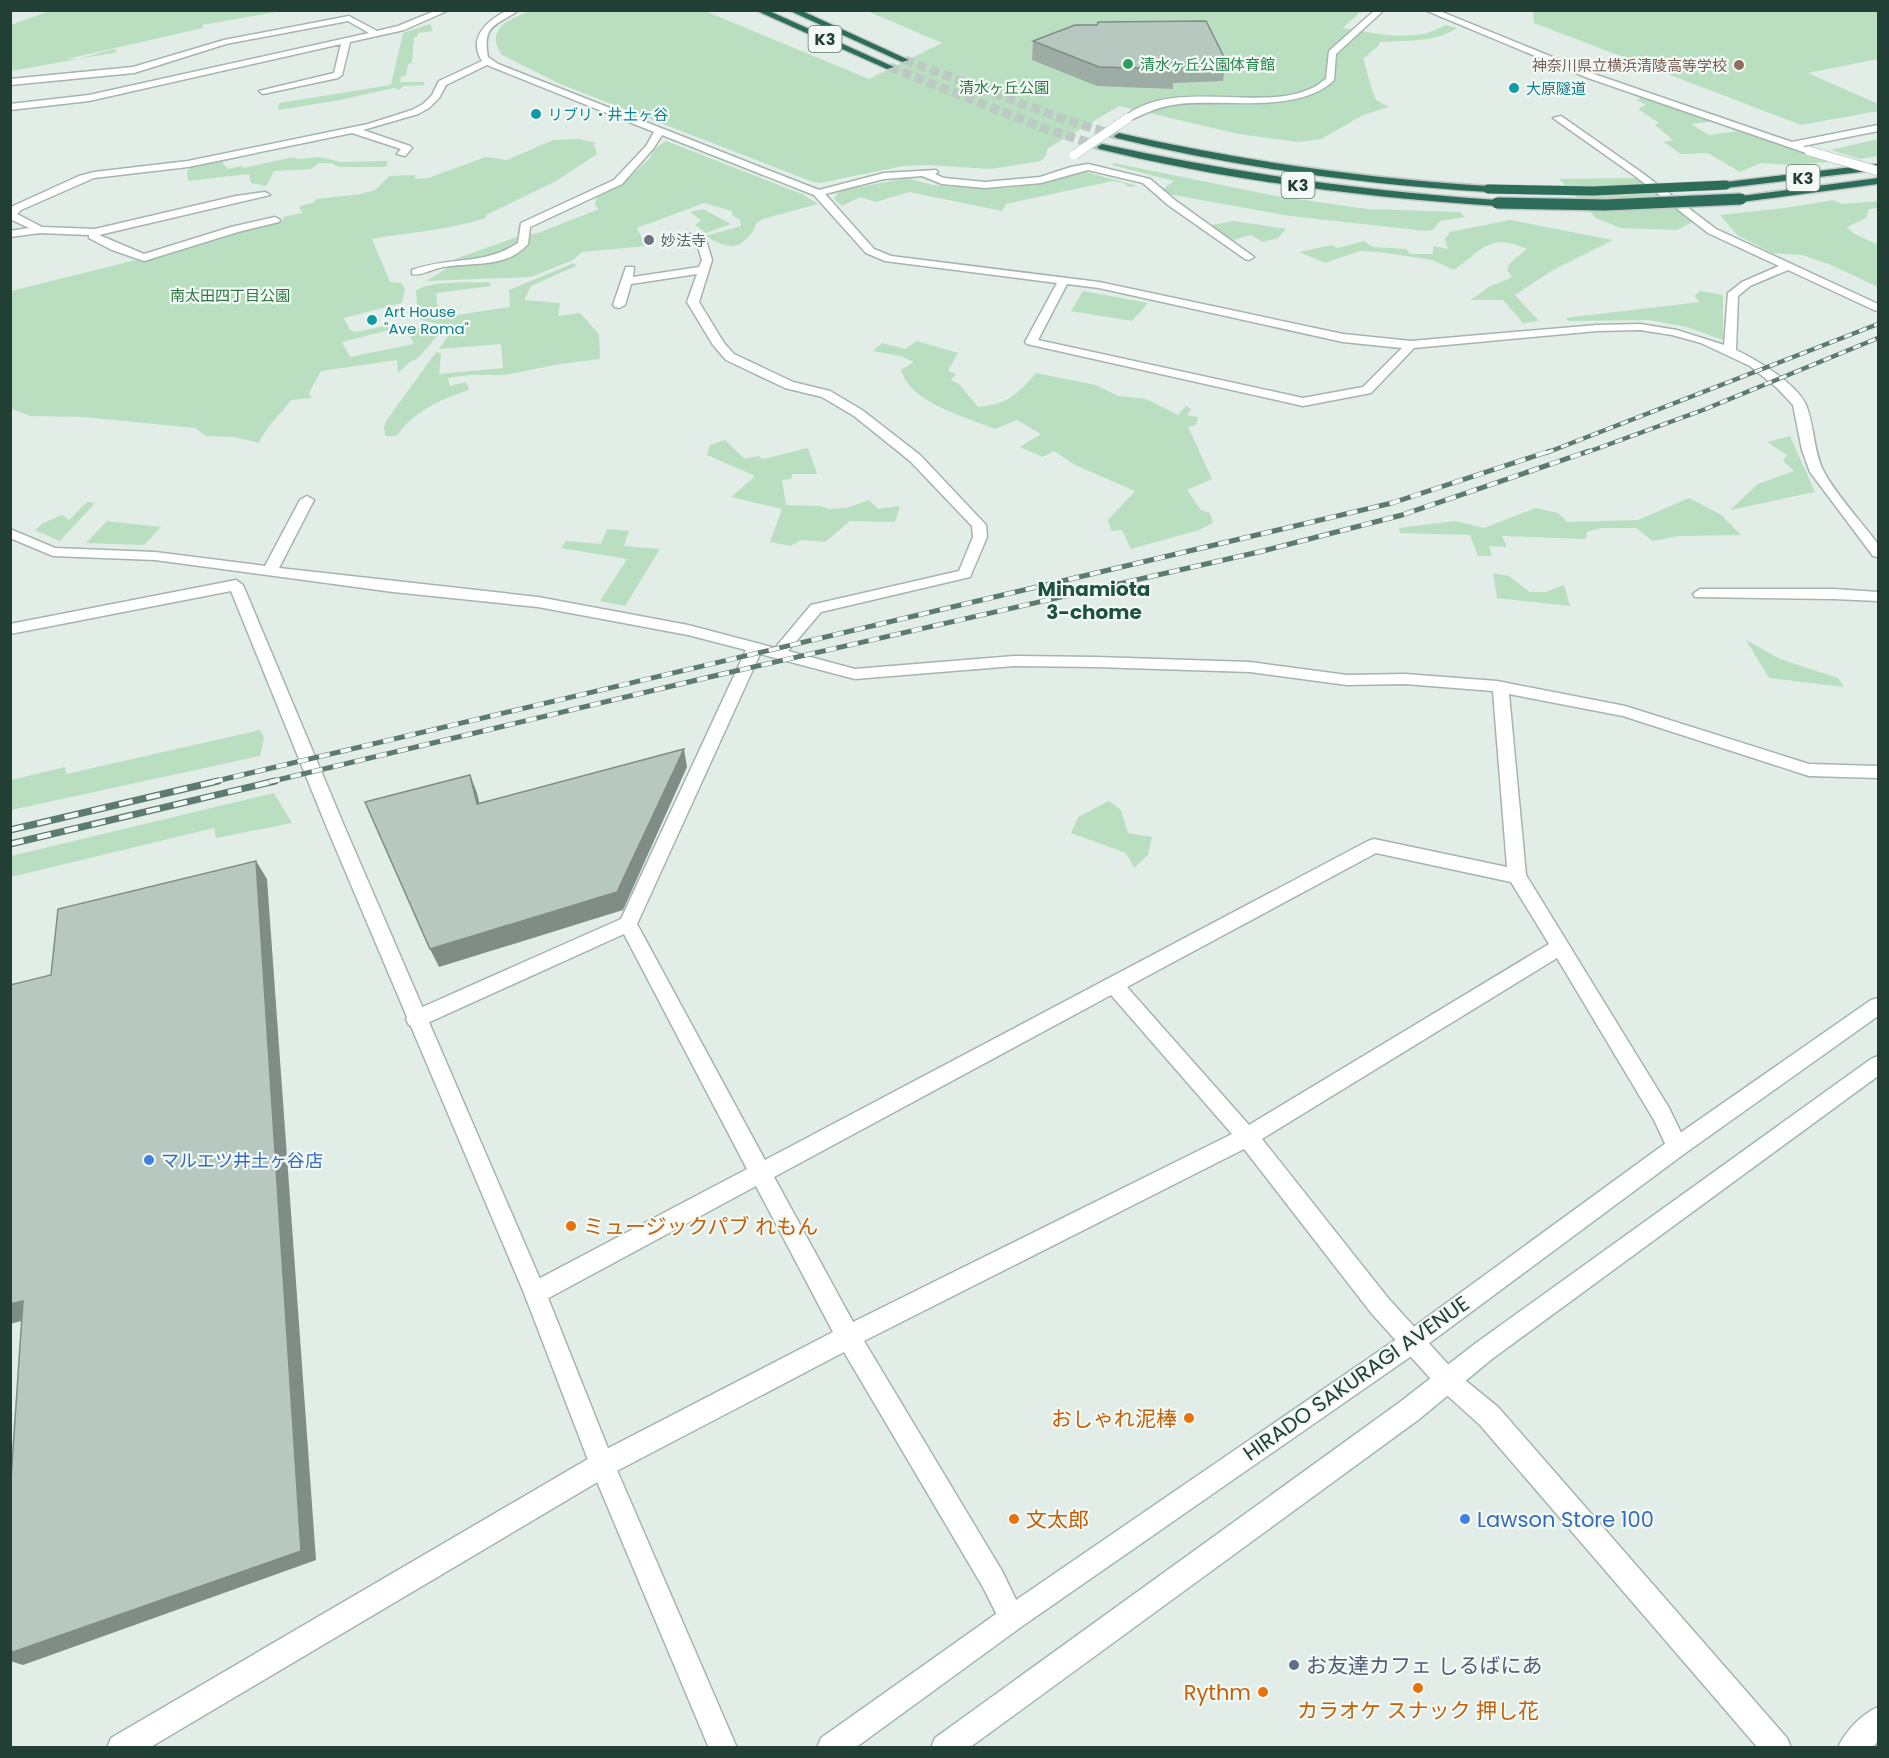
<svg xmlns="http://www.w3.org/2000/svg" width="1889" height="1758" font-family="Poppins,'Noto Sans JP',sans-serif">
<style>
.green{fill:#badfc0}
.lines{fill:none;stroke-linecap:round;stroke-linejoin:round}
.motorway-tunnel{stroke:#bbcac3;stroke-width:9;stroke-dasharray:9 4.5;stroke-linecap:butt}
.minor-casing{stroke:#a4b5ae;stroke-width:3}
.tertiary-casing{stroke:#a4b5ae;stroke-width:3}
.secondary-casing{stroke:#a0b9ae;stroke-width:3}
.motorway-casing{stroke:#c1c9c6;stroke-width:3}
.minor{fill:#fff;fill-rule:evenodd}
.tertiary{fill:#fff;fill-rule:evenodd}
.secondary{fill:#fff;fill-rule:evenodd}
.motorway{fill:#2c6c59;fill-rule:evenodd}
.rail-far2-casing{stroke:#5c7a6f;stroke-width:4.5}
.rail-far1-casing{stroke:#5c7a6f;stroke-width:5}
.rail-casing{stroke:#5c7a6f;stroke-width:7}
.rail-far2{stroke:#f3f9f5;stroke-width:3;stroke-dasharray:8;stroke-linecap:butt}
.rail-far1{stroke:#f3f9f5;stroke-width:4;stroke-dasharray:11;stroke-linecap:butt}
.rail{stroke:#f3f9f5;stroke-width:4.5;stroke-dasharray:14;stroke-linecap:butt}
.minor-bridge-casing{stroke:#a4b5ae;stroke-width:10;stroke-linecap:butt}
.motorway-bridge-far1-casing{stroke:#c1c9c6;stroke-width:10;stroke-linecap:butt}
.motorway-bridge-casing{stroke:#c1c9c6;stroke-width:14;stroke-linecap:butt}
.minor-bridge{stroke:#fff;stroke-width:9}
.motorway-bridge-far1{stroke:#2c6c59;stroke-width:9}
.motorway-bridge{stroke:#2c6c59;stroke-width:11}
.wall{fill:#9daca5}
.shaded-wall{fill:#808c86}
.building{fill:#b7c8c0;stroke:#808c86;stroke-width:1.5}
.leisure-dot{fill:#2e9e5b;stroke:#f3f9f5;stroke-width:2}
.education-dot{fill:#8d6e63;stroke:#f3f9f5;stroke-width:2}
.culture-dot{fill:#0f9aa8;stroke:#f3f9f5;stroke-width:2}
.worship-dot{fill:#6b7280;stroke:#f3f9f5;stroke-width:2}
.shop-dot{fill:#3f7fe0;stroke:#f3f9f5;stroke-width:2}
.food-dot{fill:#e8710a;stroke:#f3f9f5;stroke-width:2}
.service-dot{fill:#5c6f8a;stroke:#f3f9f5;stroke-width:2}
.labels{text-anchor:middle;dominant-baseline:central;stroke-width:4.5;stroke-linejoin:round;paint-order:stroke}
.far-leisure-label{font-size:15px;fill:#27864d;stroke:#f3f9f5;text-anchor:start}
.far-education-label{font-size:15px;fill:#785e54;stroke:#f3f9f5;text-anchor:end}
.far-park-label{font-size:15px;fill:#2a7840;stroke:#f3f9f5}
.far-culture-label{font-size:15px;fill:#0d838f;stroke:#f3f9f5;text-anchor:start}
.far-worship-label{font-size:15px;fill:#5b616d;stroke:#f3f9f5;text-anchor:start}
.shield{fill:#f3f9f5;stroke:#60776e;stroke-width:1.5}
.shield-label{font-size:16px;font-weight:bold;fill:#213f34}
.shop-label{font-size:18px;fill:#366cbe;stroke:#f3f9f5;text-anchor:start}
.neighbourhood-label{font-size:20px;font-weight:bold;fill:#1c523f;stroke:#f3f9f5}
.near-food-label{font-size:21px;fill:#c56008;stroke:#f3f9f5;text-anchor:start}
.near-street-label{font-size:21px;fill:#213f34;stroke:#f3f9f5}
.near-shop-label{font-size:21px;fill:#366cbe;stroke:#f3f9f5;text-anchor:start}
.near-service-label{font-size:21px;fill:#4e5e75;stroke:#f3f9f5;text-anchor:start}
</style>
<rect width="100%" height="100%" fill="#e2ede7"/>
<path class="green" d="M1362 10 1343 28C1377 33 1415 44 1445 25L1457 28C1435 43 1406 40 1380 42L1379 45 1363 59C1368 73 1370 86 1376 100L1389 107 1363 115 1321 139 1298 142 1239 134 1119 106 1047 149 1046 155 1041 161 991 169 927 165 903 166 820 183 813 182 560 84 502 55C484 29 509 20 529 11H705L869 79 942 43 867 11Z
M49 11V10L282 11 202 25 203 28 67 59H78L114 49 118 52 11 71V25Z
M1533 11H1878V59L1808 73 1878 104V111L1801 125 1534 23Z
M430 24 433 31 418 33 417 37H414L412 63 408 64 406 76H401L400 82H424L425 85 403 86 400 90 394 88 335 101 278 110 279 103 391 85 403 33Z
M1643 96 1716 121 1691 124 1709 135 1738 131 1830 162 1789 165 1761 163 1740 172 1708 153 1681 154 1664 142 1673 140 1655 125 1659 123 1638 109 1646 105 1637 100Z
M579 139 597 143 594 144 597 154 556 181 486 215V218C449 230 410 232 372 239L390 282 401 283 405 289 402 303 344 318 350 330 356 332 399 323 401 327 342 342 350 357 414 344 405 329 411 326 440 333 417 359 410 362 398 373 397 360 321 371 309 393 312 398 291 400C280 415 266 426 259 443L234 437 206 436 195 428 84 417 31 416 11 409V291L224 238 229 233 283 221V217L302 213 299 206 313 203 316 199 361 194 375 190 389 176 416 175 414 179 428 178 486 157 507 160 553 140Z
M1878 139V156L1860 159 1831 150Z
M666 141 802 194 818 204 763 219 756 223C754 231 752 233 746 239 732 253 720 243 705 236L741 226 740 220 732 215V211L704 203 637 228 646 246 582 252 573 260 531 277 426 281 449 267 455 259 514 238 538 233 599 209 595 205 597 196 624 182 650 158 654 149Z
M284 145 286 147 222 162 228 169 241 166 244 168 294 157 297 159 320 157 341 162 388 161 386 167H339L331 163H319L311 169 274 171 266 186 251 183 249 174 188 181 187 172 193 165Z
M1114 163 1276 196 1367 209 1460 212 1465 217 1440 221 1433 230 1426 231 1290 216 1168 194 1162 190 1174 181 1112 165Z
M1086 172 1138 186 1128 187 1124 183 1113 181 1006 204 1002 211 909 192 876 202 860 197 842 206 834 199 839 191 907 178 932 185 985 189 1016 187Z
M1636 178 1693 222 1677 230 1620 228 1596 218 1559 179Z
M1833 200 1842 204 1878 201V208L1869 209 1866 218 1847 227 1853 233 1878 245V287L1831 265 1802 255 1772 253 1737 235 1720 215 1785 208Z
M703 209 731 224 706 233 695 225 701 220 690 212Z
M1510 220 1613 240 1553 270 1515 295 1539 321 1523 323 1503 300H1470C1478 296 1481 292 1487 288 1495 283 1504 282 1512 277L1507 270 1510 263 1527 249C1489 233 1485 248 1454 270L1432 260 1379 252 1360 251 1325 263 1299 252 1332 245 1338 248 1364 241 1373 247 1406 249 1410 254H1433V246L1448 249 1445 239 1450 232Z
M1234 221 1286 229 1278 238 1263 242 1251 235 1233 240 1211 225Z
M574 263 576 266 531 286 524 300 560 303 558 316 580 313 599 334 600 359 560 364 505 375H470L448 378 450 386 466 382 469 390C441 399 414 411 397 436H386L384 428 386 421 436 352 441 353 439 374 503 368 501 344 439 349 453 328 418 319 416 290C437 280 465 283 489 282L491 286 436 293 438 310H455L456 315 510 307 509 290Z
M1083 291 1148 303 1132 321 1071 311Z
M1700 291 1723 295V340L1687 327 1649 320 1569 321 1565 318 1700 302 1694 296Z
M917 341 958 353 948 371 956 374 951 380 959 384 978 407C1006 405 1018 394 1036 373L1096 385 1118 396 1146 399 1178 415 1186 406 1191 409 1187 415 1198 417 1196 425 1188 427 1212 479 1187 490 1201 510 1210 513 1213 523 1199 530 1131 549 1122 530 1111 531 1108 520 1135 491 1075 465 1054 451 1043 457 1020 447 1041 434 1017 420 995 429C966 417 910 403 901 370L914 362 900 356 873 351 882 343 905 349Z
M1790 436 1815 492 1730 510 1758 484 1794 471 1783 461 1787 455 1767 442Z
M725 440 745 459 758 456 763 459 808 448 817 474H792L791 479 782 480 786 505 820 506 829 509 846 508 869 500 878 509 900 506 895 522 850 521 825 542 801 540 791 546 770 542 782 509 731 497 755 476 707 455 710 445Z
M1689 498 1720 514 1741 535 1678 536 1653 541 1636 528H1601L1587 532 1586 539 1502 536 1507 547 1489 546 1492 556H1478L1470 535 1400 533 1399 528 1455 521 1484 528 1536 508 1558 513 1567 522 1638 520Z
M87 502 95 503 60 541 35 530 43 523 62 515 69 520Z
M107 521 161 527 144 545 86 543Z
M607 529 629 531 624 546 660 549 625 606 600 601 627 559 561 548 566 541 601 544Z
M1493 573 1509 576 1530 592H1546L1564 585 1570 606 1497 598Z
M1746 640 1780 659 1838 678 1844 687 1769 678Z
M260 730 264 738 260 756 11 810V780L65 767 66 774Z
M274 793 292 823 216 838 214 828 11 877V856Z
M1109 801 1121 810 1128 833 1152 837 1148 855 1134 868 1126 853 1071 833 1078 817Z"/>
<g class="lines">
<path class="motorway-tunnel" d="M905 60 1066 120 1119 136
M890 67 1046 129 1102 147"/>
<g class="minor-casing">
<path id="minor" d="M437 10H449L404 30 350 42 342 75 338 78 263 94 259 91 334 73 341 44 89 101 10 110V104L89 95 369 33 348 21 226 44 134 73 10 85V79L133 67 224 40 349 16 377 31 398 26Z
M508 10H519C496 26 482 24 488 57L498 64 819 190 884 173 936 170 938 172 935 174 944 178 985 182 1040 177 1071 167 1088 164 1150 179 1176 201 1254 257 1249 260 1245 259 1168 205 1143 183 1088 170 1041 183 985 188 942 184 922 176 884 179 825 194 874 249 891 256 1099 282 1343 334 1411 341 1597 325 1640 324 1677 330 1724 345 1728 293 1742 282 1779 266 1708 233 1635 176 1553 118 1561 116 1641 172 1716 229 1878 304V311L1874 310 1788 270 1750 286 1738 296 1736 350C1757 360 1794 382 1805 403 1814 421 1813 450 1823 470 1833 491 1863 524 1878 544V557L1873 556 1810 472 1802 450 1793 405 1776 387 1750 366 1701 343 1672 335 1640 330 1597 331 1414 348 1371 393 1303 406 1027 344 1025 342 1057 283 885 261 866 253 814 195 662 135 653 149 622 184 530 227 528 244C504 270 471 261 439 268 430 270 421 276 412 274V270C451 256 483 266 518 243L521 223 614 180 646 146 654 132 487 65 446 85 439 98 429 108 418 114 363 130 410 146 412 148 405 156 397 154 401 149 352 133 188 167 94 178 21 210 17 214 42 227 95 229 236 196 265 192 270 195 99 235 144 254 231 227 275 217 280 220 279 222 238 232 144 261 112 250 89 238V235L40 233 10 237V231L29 228 10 219V209L13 206 79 176 94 172 188 161 368 124 412 110 423 104 432 95 439 81 482 61C467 37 488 20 508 10ZM1067 284 1099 288 1343 342 1402 348 1363 387 1303 398 1038 340Z
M1375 10H1384L1336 54 1334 80C1300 114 1224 99 1179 104 1161 106 1147 112 1131 120L1123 118C1170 77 1260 112 1310 89 1316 87 1321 82 1326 79L1329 51Z
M1425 10H1437L1594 74 1792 142 1878 125V131L1803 146 1814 151 1806 153 1588 78Z
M690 234 706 240 712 260 699 302 724 343 734 354 793 382 830 391 862 410 920 455 986 525 987 537 970 577 821 612 788 651 855 669 1014 656 1096 657 1250 662 1347 675 1405 674 1497 681 1625 706 1809 764 1878 766V778L1809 776 1623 716 1509 694 1526 875 1669 1108 1688 1147 1684 1154 1677 1156 1670 1154 1654 1120 1557 958 1262 1139 1388 1298 1455 1372 1498 1407 1787 1738 1791 1748H1758L1480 1425 1439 1388 1372 1314 1244 1149 864 1341 1002 1571 1025 1618 1021 1627 1012 1631 1003 1627 984 1589 844 1352 611 1474 149 1748H107L111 1738 593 1456 833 1332 756 1186 543 1301 535 1304 527 1301 524 1293 527 1285 747 1169 624 934 423 1025 416 1027 409 1025 406 1019 409 1013 621 919 746 650 688 635 538 607 393 592 155 560 53 556 10 538V529L55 548 155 552 265 566 300 500 307 496 314 500 279 568 538 597 688 625 775 648 811 605 959 571 973 537 972 526 910 461 854 416 822 397 785 388 726 360 713 345 687 302 697 274 631 284 625 305 619 308 615 307 613 305 626 267H634L633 277 699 267 702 260 697 244 685 237ZM760 654 855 679 1014 666 1096 667 1250 672 1347 685 1405 684 1493 691 1507 867 1374 839 1368 841 765 1160 637 924ZM1376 853 1511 882 1549 944 1249 1125 1127 987ZM1111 995 1232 1134 853 1322 774 1177Z
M1700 589H1834L1878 592V601L1834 599 1695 597 1693 594Z
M1878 1707V1741L1872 1748H1838C1845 1731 1862 1714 1878 1707Z"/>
</g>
<g class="tertiary-casing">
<path id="tertiary" d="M236 580 243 585 345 828 546 1293 613 1461 737 1748H709L590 1465 524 1293 327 828 231 591 10 634V624Z"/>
</g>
<g class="secondary-casing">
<path id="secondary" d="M1878 998V1016L1684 1154 1420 1350 1021 1627 855 1748H817L821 1738 1003 1609 1404 1334 1670 1140 1871 1000Z
M1878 1056V1076L1492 1359 1418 1420 969 1748H931L935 1738 1400 1402 1476 1343 1871 1059Z"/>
</g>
<g class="motorway-casing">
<path id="motorway" d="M755 10H767L894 67 887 69Z
M788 10H800L909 60 902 62Z
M1119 133C1241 161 1363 178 1488 186L1493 189 1488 192C1363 184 1238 168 1116 138L1114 136Z
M1102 144C1233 173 1364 191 1497 200L1502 203 1497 206C1363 197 1229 181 1099 149L1097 147Z
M1878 164V170L1726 188 1721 185 1726 182Z
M1878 178V184L1741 202 1736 199 1741 196Z"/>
</g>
<use href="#minor" class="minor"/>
<use href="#tertiary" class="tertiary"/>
<use href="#secondary" class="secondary"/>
<use href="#motorway" class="motorway"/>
<g class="rail-far2-casing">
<path id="rail-far2" d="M1546 453 1878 324
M1585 453 1703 410 1878 338"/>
</g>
<g class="rail-far1-casing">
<path id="rail-far1" d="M212 782 1392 503 1550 451
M269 782 718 675 1263 551 1402 515 1589 451"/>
</g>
<g class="rail-casing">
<path id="rail" d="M10 830 218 781
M10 844 275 781"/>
</g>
<use href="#rail-far2" class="rail-far2"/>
<use href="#rail-far1" class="rail-far1"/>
<use href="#rail" class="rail"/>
<g class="minor-bridge-casing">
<path id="minor-bridge" d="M1809 151 1878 171
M1074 155 1128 118"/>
</g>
<g class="motorway-bridge-far1-casing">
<path id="motorway-bridge-far1" d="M1488 189 1593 191 1726 185"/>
</g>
<g class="motorway-bridge-casing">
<path id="motorway-bridge" d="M1497 203 1605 205 1741 199"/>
</g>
<use href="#minor-bridge" class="minor-bridge"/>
<use href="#motorway-bridge-far1" class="motorway-bridge-far1"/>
<use href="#motorway-bridge" class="motorway-bridge"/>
</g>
<path class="wall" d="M1033 41 1226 61 1223 81 1173 83V89L1097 86 1032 60Z"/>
<path class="shaded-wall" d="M684 749 687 767 623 910 439 967 430 949Z
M470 775 477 793 484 822 477 804Z
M256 861 267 879 316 1560 23 1665 10 1661V1653Z
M23 1301 43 1315 10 1324V1304Z"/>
<path class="building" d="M1206 21 1226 61 1172 63 1175 69 1099 67 1033 41 1075 25H1097L1098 22Z
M684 749 617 892 430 949 365 802 470 775 477 804Z
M256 861 301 1551 10 1653V1494L23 1301 10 1304V985L51 975 58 909Z"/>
<circle class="leisure-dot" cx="1128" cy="64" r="6"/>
<circle class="education-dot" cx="1739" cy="65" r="6"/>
<g class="culture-dot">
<circle cx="1514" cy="88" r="6"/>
<circle cx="536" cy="114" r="6"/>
<circle cx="372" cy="320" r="6"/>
</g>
<circle class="worship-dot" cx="649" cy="240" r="6"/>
<g class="shop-dot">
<circle cx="149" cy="1160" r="6"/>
<circle cx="1465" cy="1519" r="6"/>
</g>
<g class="food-dot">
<circle cx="571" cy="1226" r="6"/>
<circle cx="1189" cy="1418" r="6"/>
<circle cx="1014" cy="1519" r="6"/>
<circle cx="1418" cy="1688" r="6"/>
<circle cx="1263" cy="1692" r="6"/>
</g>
<circle class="service-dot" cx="1294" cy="1665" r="6"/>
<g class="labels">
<g class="far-leisure-label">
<text x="1140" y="64">清水ヶ丘公園体育館</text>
</g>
<g class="far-education-label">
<text x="1727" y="65">神奈川県立横浜清陵高等学校</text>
</g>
<g class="far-park-label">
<text x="1004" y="87">清水ヶ丘公園</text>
<text x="230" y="295">南太田四丁目公園</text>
</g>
<g class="far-culture-label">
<text x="1526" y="88">大原隧道</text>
<text x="548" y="114">リブリ・井土ヶ谷</text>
<text x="384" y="311">Art House<tspan x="384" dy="17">"Ave Roma"</tspan></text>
</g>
<g class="far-worship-label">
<text x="661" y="240">妙法寺</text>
</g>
<g class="shield">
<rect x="808.5" y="26" width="33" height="26" rx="4.5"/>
<rect x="1786.5" y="165" width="33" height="26" rx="4.5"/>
<rect x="1281.5" y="172" width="33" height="26" rx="4.5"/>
</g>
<g class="shield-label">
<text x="825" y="39">K3</text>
<text x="1803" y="178">K3</text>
<text x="1298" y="185">K3</text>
</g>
<g class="shop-label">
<text x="161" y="1160">マルエツ井土ヶ谷店</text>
</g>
<g class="neighbourhood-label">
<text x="1094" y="589">Minamiota<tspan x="1094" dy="23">3-chome</tspan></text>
</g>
<g class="near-food-label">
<text x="583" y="1226">ミュージックパブ れもん</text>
<text x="1177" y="1418" text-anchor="end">おしゃれ泥棒</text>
<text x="1026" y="1519">文太郎</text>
<text x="1251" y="1692" text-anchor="end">Rythm</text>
<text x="1418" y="1710" text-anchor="middle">カラオケ スナック 押し花</text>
</g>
<g class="near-street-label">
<text transform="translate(1356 1378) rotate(-35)">HIRADO SAKURAGI AVENUE</text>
</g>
<g class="near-shop-label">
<text x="1477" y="1519">Lawson Store 100</text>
</g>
<g class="near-service-label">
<text x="1306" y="1665">お友達カフェ しるばにあ</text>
</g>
</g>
<rect width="1889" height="1758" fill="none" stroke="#213f34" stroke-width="24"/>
</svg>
